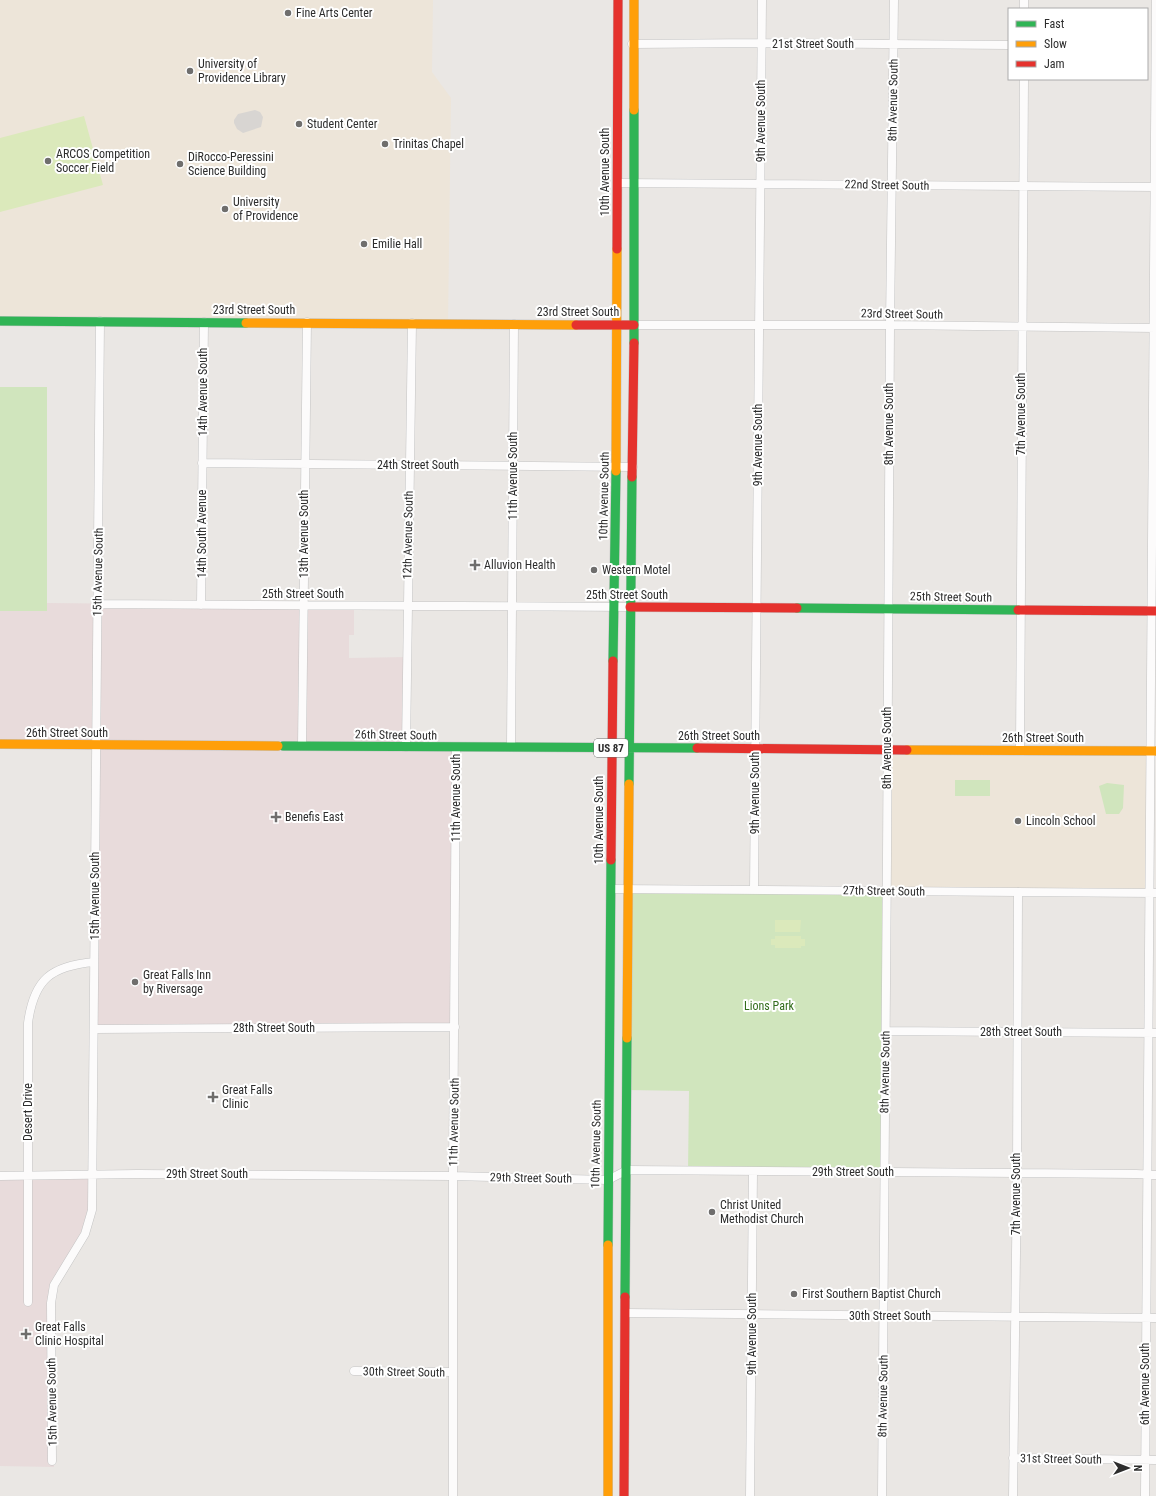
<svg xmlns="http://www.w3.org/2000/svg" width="1156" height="1496" font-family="'Roboto Condensed',sans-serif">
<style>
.education{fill:#ede5d9}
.medical{fill:#e8dbdb}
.green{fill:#d0e5bd}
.pitch{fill:#dbe9bb}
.plaza{fill:#d8d5d2}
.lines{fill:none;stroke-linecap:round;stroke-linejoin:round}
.street-casing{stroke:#c4c4c4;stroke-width:9}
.fast-casing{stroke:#c4c4c4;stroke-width:10}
.slow-casing{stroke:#c4c4c4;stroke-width:10}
.jam-casing{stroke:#c4c4c4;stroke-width:10}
.street{stroke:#fcfbfb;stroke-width:8}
.fast{stroke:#30b455;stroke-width:9}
.slow{stroke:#ff9f0a;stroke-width:9}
.jam{stroke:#e5322d;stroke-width:9}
.poi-dot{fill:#6f6e6d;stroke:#fff;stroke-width:1.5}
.labels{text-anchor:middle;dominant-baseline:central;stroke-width:4;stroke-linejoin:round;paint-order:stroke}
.shield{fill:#fff;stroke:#6c6c6c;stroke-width:1}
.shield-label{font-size:11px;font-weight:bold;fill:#2d2d2d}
.poi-label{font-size:12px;fill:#2d2d2d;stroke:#fff;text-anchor:start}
.street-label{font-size:12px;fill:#2d2d2d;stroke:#fff}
.park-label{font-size:12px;fill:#326c1b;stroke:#fff}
</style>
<rect width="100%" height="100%" fill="#eae7e4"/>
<path class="education" d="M0 0H433L432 72 451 98 448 324 0 321Z
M887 749 1150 751 1149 893 886 890Z"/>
<path class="medical" d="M47 603 354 606V635H349V658L407 657 406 747H456L455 1027 94 1029 96 745 0 744V611H46Z
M0 1176H92L85 1234 54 1285 51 1364 54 1467 0 1466Z"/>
<path class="green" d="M0 387H47V611H0Z
M955 780H990V796H955Z
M1107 783 1124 785 1123 808 1119 814H1106L1099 786Z
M628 888 886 890 885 1173 688 1171 689 1091 627 1090Z"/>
<path class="pitch" d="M84 116 103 185 0 212V138Z
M775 920H801L800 932H775Z
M775 936H801V939H805V946H801V948H775V945H771V939H775Z"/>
<path class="plaza" d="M255 110 260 112 263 117 261 127 243 133 237 129 234 123V120L238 114Z"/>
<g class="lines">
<g class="street-casing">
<path id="street" d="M1024 9V0
M632 44 761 43 1009 45
M618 183 1156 187
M634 325H890L1156 328
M202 463 633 467
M97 604 630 607
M201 605 204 322
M302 746 307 322
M406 747 412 323
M511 747 514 324
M1020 750 1024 79
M611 889 1156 893
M754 889 762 0
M94 1029 455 1027
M886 1031 1156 1033
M0 1176 137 1174 453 1176 608 1180 627 1170 1136 1174 1156 1175
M28 1302V1023C34 979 51 966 94 962
M625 1313 1156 1318
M354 1371 453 1372
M1013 1458 1156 1460
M52 1461 51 1303 54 1285 85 1234 92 1210 100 321
M453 1496V1176L456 747
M750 1496 753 1172
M882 1496 887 858 890 325 894 0
M1013 1496 1017 1173 1018 892
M1145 1496 1156 0"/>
</g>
<g class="fast-casing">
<path id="fast" d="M0 321 246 323
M634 343V110
M797 608 1018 610
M613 661 616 471
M283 746 697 748
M629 784 632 477
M608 1245 611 860
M625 1297 627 1038"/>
</g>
<g class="slow-casing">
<path id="slow" d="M634 0V110
M246 323 576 325
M616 471 617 249
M0 744 278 746
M907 750 1156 751
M627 1038 629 784
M608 1245V1496"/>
</g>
<g class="jam-casing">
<path id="jam" d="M617 249 618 0
M576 325H634
M632 477 634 343
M630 607 797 608
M1018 610 1156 611
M697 748 907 750
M611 860 613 661
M624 1496 625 1297"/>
</g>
<use href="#street" class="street"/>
<use href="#fast" class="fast"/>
<use href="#slow" class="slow"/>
<use href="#jam" class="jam"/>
</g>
<g class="poi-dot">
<circle cx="288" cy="13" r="4"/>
<circle cx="190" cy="71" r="4"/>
<circle cx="299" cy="124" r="4"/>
<circle cx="385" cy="144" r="4"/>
<circle cx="48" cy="161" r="4"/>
<circle cx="180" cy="164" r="4"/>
<circle cx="225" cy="209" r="4"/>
<circle cx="364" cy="244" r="4"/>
<path d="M473 559h4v4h4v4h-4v4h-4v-4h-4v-4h4z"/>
<circle cx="594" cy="570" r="4"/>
<path d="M274 811h4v4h4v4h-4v4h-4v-4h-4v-4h4z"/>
<circle cx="1018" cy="821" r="4"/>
<circle cx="135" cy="982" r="4"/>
<path d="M211 1091h4v4h4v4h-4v4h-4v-4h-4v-4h4z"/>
<circle cx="712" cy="1212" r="4"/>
<circle cx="794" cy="1294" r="4"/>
<path d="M24 1328h4v4h4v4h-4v4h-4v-4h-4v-4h4z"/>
</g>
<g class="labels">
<rect class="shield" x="594" y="739" width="34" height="18" rx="3"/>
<g class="shield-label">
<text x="611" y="748">US 87</text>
</g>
<g class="poi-label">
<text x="296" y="13">Fine Arts Center</text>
<text x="198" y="64">University of<tspan x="198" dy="14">Providence Library</tspan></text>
<text x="307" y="124">Student Center</text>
<text x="393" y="144">Trinitas Chapel</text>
<text x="56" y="154">ARCOS Competition<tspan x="56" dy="14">Soccer Field</tspan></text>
<text x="188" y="157">DiRocco-Peressini<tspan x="188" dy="14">Science Building</tspan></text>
<text x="233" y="202">University<tspan x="233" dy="14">of Providence</tspan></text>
<text x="372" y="244">Emilie Hall</text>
<text x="484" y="565">Alluvion Health</text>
<text x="602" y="570">Western Motel</text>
<text x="285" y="817">Benefis East</text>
<text x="1026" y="821">Lincoln School</text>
<text x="143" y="975">Great Falls Inn<tspan x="143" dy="14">by Riversage</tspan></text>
<text x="222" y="1090">Great Falls<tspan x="222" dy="14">Clinic</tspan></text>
<text x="720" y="1205">Christ United<tspan x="720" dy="14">Methodist Church</tspan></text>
<text x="802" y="1294">First Southern Baptist Church</text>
<text x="35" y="1327">Great Falls<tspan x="35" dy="14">Clinic Hospital</tspan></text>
</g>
<g class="street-label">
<text x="813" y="44">21st Street South</text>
<text transform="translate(893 100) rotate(-89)">8th Avenue South</text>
<text transform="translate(761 121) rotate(-90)">9th Avenue South</text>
<text transform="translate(605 172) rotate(-90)">10th Avenue South</text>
<text transform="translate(887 185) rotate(1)">22nd Street South</text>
<text x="254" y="310">23rd Street South</text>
<text x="578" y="312">23rd Street South</text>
<text transform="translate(902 314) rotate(1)">23rd Street South</text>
<text transform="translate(203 392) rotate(-90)">14th Avenue South</text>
<text transform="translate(1021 414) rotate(-90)">7th Avenue South</text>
<text transform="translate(889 424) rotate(-90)">8th Avenue South</text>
<text transform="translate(758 445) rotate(-90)">9th Avenue South</text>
<text x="418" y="465">24th Street South</text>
<text transform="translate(513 476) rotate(-90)">11th Avenue South</text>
<text transform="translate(604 496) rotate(-89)">10th Avenue South</text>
<text transform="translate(202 534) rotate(-90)">14th South Avenue</text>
<text transform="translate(304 534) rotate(-90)">13th Avenue South</text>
<text transform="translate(408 535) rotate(-89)">12th Avenue South</text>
<text transform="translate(98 572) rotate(-89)">15th Avenue South</text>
<text x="303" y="594">25th Street South</text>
<text x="627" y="595">25th Street South</text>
<text transform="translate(951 597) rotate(1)">25th Street South</text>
<text x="67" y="733">26th Street South</text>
<text transform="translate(396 735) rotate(1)">26th Street South</text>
<text x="719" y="736">26th Street South</text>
<text x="1043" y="738">26th Street South</text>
<text transform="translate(887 748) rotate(-90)">8th Avenue South</text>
<text transform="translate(755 793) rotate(-90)">9th Avenue South</text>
<text transform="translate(456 798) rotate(-90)">11th Avenue South</text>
<text transform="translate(599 820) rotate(-90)">10th Avenue South</text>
<text transform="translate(884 891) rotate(1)">27th Street South</text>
<text transform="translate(95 896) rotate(-90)">15th Avenue South</text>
<text x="274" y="1028">28th Street South</text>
<text x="1021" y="1032">28th Street South</text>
<text transform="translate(885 1072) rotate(-89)">8th Avenue South</text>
<text transform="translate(28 1112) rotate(-90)">Desert Drive</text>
<text transform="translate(454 1122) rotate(-89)">11th Avenue South</text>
<text transform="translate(596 1144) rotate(-89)">10th Avenue South</text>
<text x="853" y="1172">29th Street South</text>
<text x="207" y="1174">29th Street South</text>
<text transform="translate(531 1178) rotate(1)">29th Street South</text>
<text transform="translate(1016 1194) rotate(-90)">7th Avenue South</text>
<text x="890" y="1316">30th Street South</text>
<text transform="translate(752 1334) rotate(-90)">9th Avenue South</text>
<text transform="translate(404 1372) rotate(1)">30th Street South</text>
<text transform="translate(1145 1384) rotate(-90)">6th Avenue South</text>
<text transform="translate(883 1396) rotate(-89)">8th Avenue South</text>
<text transform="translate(52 1402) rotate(-91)">15th Avenue South</text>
<text transform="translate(1061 1459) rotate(1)">31st Street South</text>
</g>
<g class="park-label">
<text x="769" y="1006">Lions Park</text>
</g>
</g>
<rect x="1008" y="8" width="140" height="72" fill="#ffffff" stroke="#ababab"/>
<rect x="1016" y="21" width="20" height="6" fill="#30b455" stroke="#ababab"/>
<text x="1044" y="28" font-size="12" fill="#2d2d2d">Fast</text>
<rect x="1016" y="41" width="20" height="6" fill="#ff9f0a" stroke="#ababab"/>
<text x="1044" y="48" font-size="12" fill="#2d2d2d">Slow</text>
<rect x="1016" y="61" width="20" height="6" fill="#e5322d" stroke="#ababab"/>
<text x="1044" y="68" font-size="12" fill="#2d2d2d">Jam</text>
<g transform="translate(1128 1468) rotate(90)" stroke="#ffffff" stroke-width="3" paint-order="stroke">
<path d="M0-3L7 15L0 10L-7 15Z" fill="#2d2d2d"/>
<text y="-6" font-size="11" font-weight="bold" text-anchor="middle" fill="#2d2d2d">N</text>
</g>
</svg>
